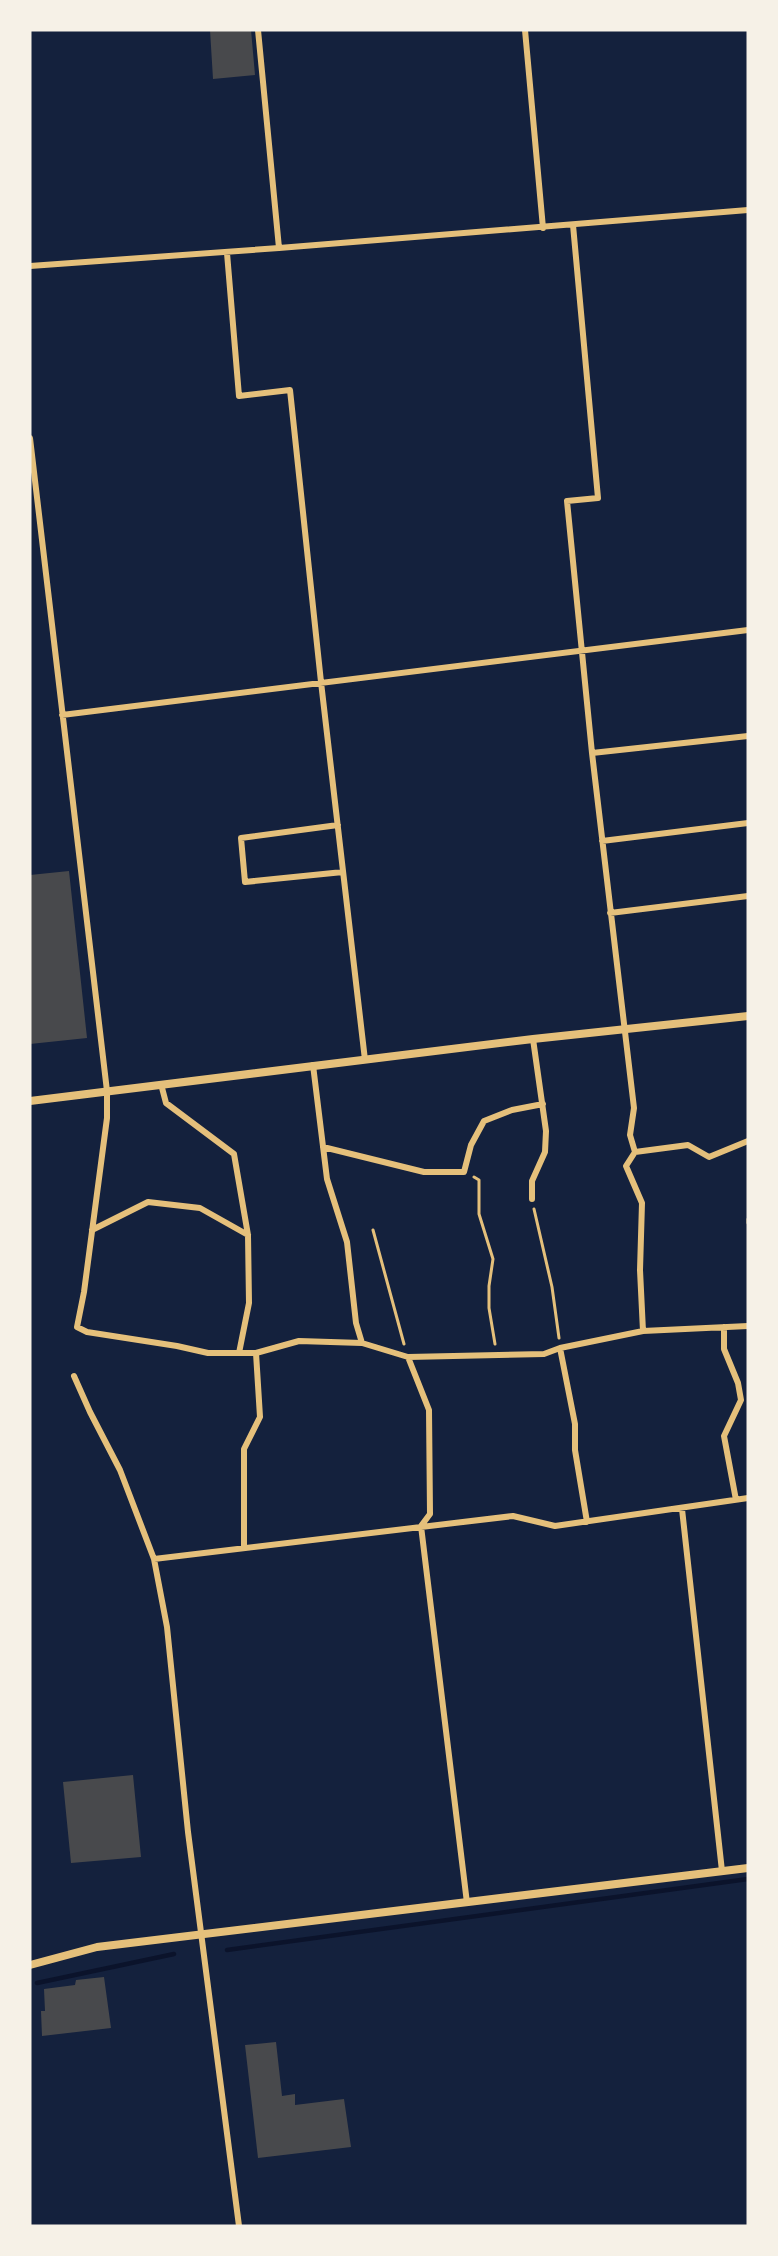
<svg xmlns="http://www.w3.org/2000/svg" width="778" height="2256" font-family="Rubik,sans-serif">
<style>
.lines{fill:none;stroke-linecap:round;stroke-linejoin:round}
.stream{stroke:#0b132b;stroke-width:4.5}
.building{fill:#48494c}
.path{stroke:#e5c07b;stroke-width:3}
.minor{stroke:#e5c07b;stroke-width:6}
.tertiary{stroke:#e5c07b;stroke-width:8}
</style>
<rect width="100%" height="100%" fill="#14213d"/>
<g class="lines">
<path class="stream" d="M227 1950 748 1879
M37 1983 174 1954"/>
</g>
<path class="building" d="M210 30H251L255 75 213 79Z
M69 871 87 1038 30 1044V875Z
M133 1775 141 1857 71 1863 63 1782Z
M104 1977 111 2028 42 2036 41 2011H45L44 1989 75 1985 76 1980Z
M276 2042 282 2096 295 2094V2105L344 2099 351 2147 258 2158 245 2045Z"/>
<g class="lines">
<path class="path" d="M474 1177 479 1180V1214L493 1259 489 1286V1308L495 1344
M534 1209 552 1287 559 1338
M748 1219V1223
M373 1230 404 1344"/>
<path class="minor" d="M525 30 543 228
M573 225 598 498 567 501 592 753 634 1108 630 1135 635 1152 688 1145 709 1157 748 1141
M279 248 748 210
M227 253 239 396 290 390 321 682 365 1060
M30 266 279 248 258 30
M30 438 107 1091V1118L84 1292 77 1327 87 1332 177 1346 208 1353H256L299 1341 362 1343 408 1357 544 1354 560 1348 643 1331 748 1326
M62 715 748 630
M592 753 748 736
M338 825 241 838 245 882 343 872
M602 841 748 823
M610 913 748 896
M313 1065 327 1179 347 1242 356 1323 362 1343
M161 1084 166 1103 234 1154 248 1235 249 1303 239 1353
M323 1147 424 1172H464L471 1145 484 1121 512 1110 543 1104
M635 1152 626 1166 642 1203 640 1270 643 1331
M532 1199V1181L545 1152 546 1131 533 1039
M92 1230 148 1202 200 1208 248 1235
M724 1327V1349L738 1383 741 1400 724 1436 736 1500
M560 1348 575 1424V1450L587 1522
M408 1357 429 1410 430 1514 421 1526 467 1903
M74 1376 90 1412 120 1470 154 1559 167 1627 188 1832 239 2226
M682 1509 722 1871
M244 1548V1449L260 1417 256 1353
M154 1559 513 1516 555 1526 748 1498"/>
<path class="tertiary" d="M30 1101 533 1039 748 1016
M30 1965 97 1947 748 1868"/>
</g>
<rect width="778" height="2256" fill="none" stroke="#f6f1e7" stroke-width="63"/>
</svg>
